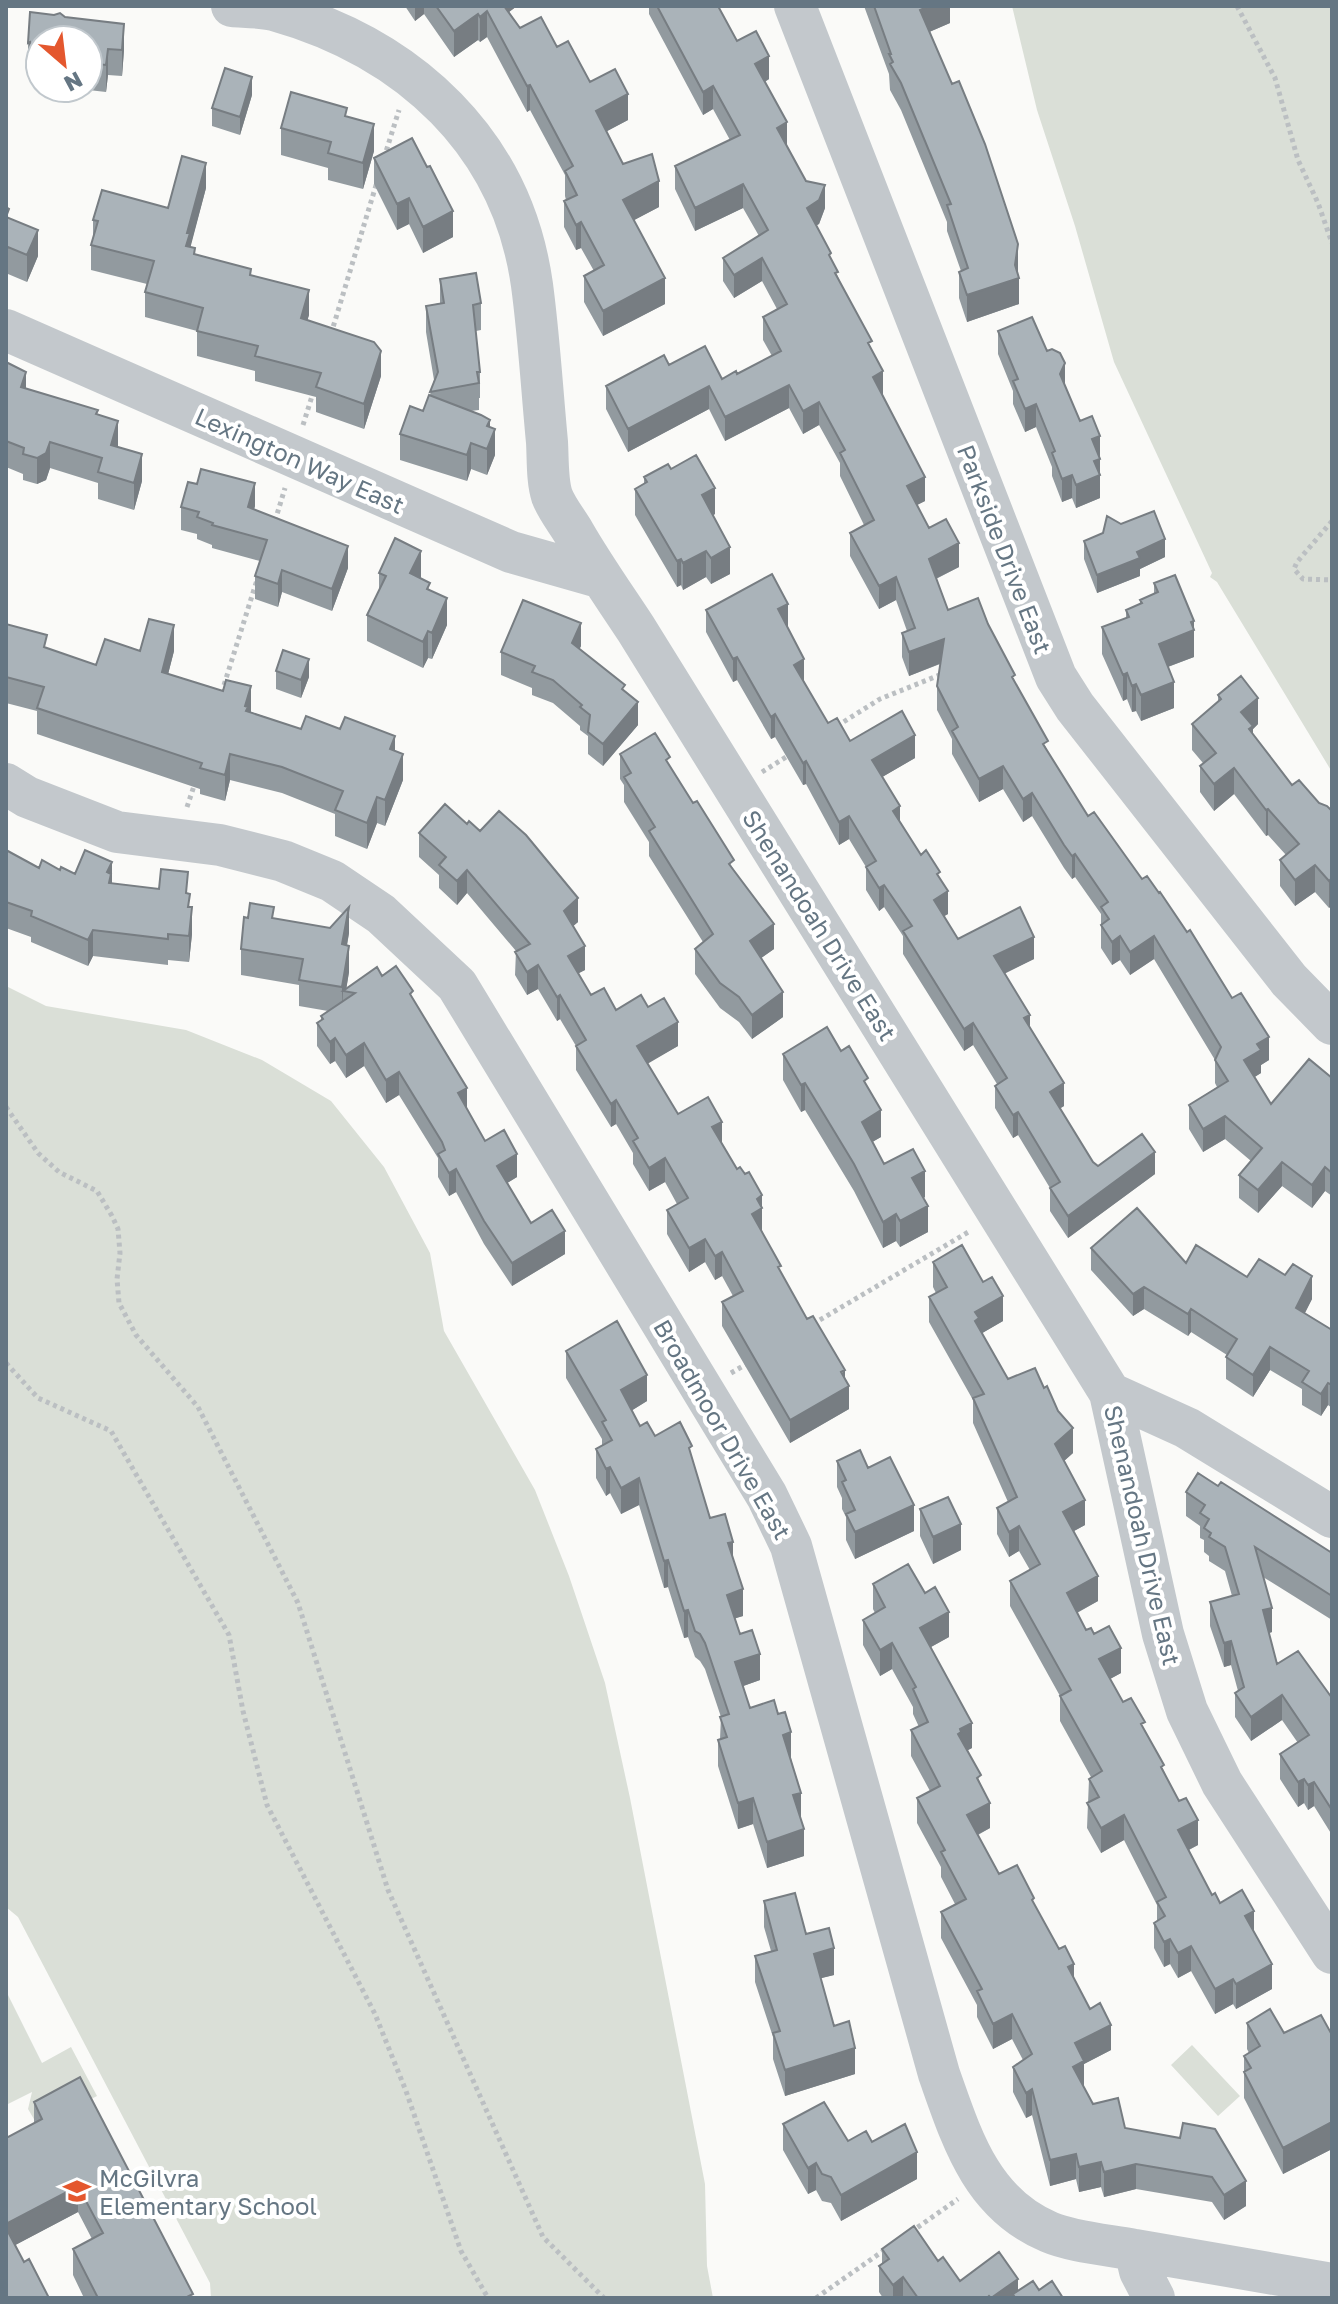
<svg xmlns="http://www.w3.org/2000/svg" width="1338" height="2304" font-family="'Golos Text',sans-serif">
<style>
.green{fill:#dadfd7}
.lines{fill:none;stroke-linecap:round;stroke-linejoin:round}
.path{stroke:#bbbfc2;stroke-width:5;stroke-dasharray:4 4;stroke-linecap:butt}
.minor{stroke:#c3c8cc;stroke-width:42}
.wall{fill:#929a9f}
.shaded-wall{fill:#777d82}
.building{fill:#aab3b9;stroke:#777d82;stroke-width:2}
.labels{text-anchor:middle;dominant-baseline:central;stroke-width:8;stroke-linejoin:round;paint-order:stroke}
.street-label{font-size:24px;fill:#657683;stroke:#fff}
.poi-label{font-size:24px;fill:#657683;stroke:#fff;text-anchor:start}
</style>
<rect width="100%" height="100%" fill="#fafaf8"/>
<path class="green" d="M1012 6H1332V772L1217 582 1210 577 1212 573 1114 362 1075 226 1037 110Z
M6 986 46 1006 186 1030 262 1060 331 1101 384 1167 430 1253 444 1331 535 1490 569 1576 605 1683 630 1798 705 2184 707 2266 713 2298H211L210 2283 18 1917 6 1907Z
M6 1991 42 2063 71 2047 97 2096 38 2126 28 2109 32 2092 6 2105Z
M1192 2045 1240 2096 1218 2116 1171 2065Z"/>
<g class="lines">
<path class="path" d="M1237 6 1275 78 1298 160 1318 203 1332 243
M384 158 399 110
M331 334 377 182
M303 425 313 393
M275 521 285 488
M1332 521 1297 562 1294 569 1303 579 1332 580
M224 685 257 580
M837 726 880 699 942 674
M762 772 791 754
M187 807 195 783
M6 1107 38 1153 59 1172 97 1191 112 1216 118 1229 120 1253 117 1279 119 1303 136 1335 198 1407 298 1603 388 1890 543 2237 604 2298
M813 1324 970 1231
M6 1363 38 1398 111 1431 229 1635 243 1711 267 1805 375 2014 406 2091 461 2251 488 2298
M731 1373 750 1362
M911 2232 958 2199
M816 2298 886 2249"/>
<path class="minor" d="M232 6C245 7 261 7 274 10 409 48 512 142 532 285 539 337 542 390 547 442 548 459 547 481 552 496 557 509 567 521 574 533 593 566 615 597 636 629L1110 1393 1163 1634 1187 1711 1222 1783 1332 1953
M795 6 1056 677 1075 707 1289 980 1332 1024
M6 330 511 552 599 577
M6 784 27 797 117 832 220 845 283 861 332 881 381 914 457 985 767 1496 791 1546 939 2074C962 2139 981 2203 1049 2232 1072 2242 1109 2245 1135 2250L1140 2271 1154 2298
M1110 1393 1187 1428 1332 1517
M1135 2250 1332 2284"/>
</g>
<path class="wall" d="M405 6H517L509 12 520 28 557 47 628 120 607 131 623 164 659 207 634 220 665 304 603 336 584 302V276L594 271 581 248 576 250 564 227V201L566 200 565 196V175L530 110 527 112 487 37 480 42 478 40 454 57 424 14 415 21Z
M649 6H720V10L737 41 769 79 765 82 787 146 806 181 825 208 819 224 816 225 838 277 872 350 883 394 882 395 925 501 917 505 929 528 959 567 936 579 948 610 988 624 1048 752 1088 816 1269 1060 1261 1065V1073L1254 1077 1271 1104 1332 1078V1196L1325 1191 1312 1208 1282 1186 1258 1213 1239 1198V1175L1251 1161 1225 1139 1203 1152 1189 1129V1105L1217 1087 1215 1083V1060L1154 959 1130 975 1120 960 1112 965 1101 948V914L1075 877 1072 879 1064 868 1032 816 1023 822 1003 789 979 802 952 754V739L937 710V686L940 664 909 676 902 657V633L907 631 896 600 879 609 850 556V533L864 525 840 476V463L819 425 803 434 789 408 725 441 709 409 628 452 606 409V386L669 365 722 379 737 374 772 356 763 340V317L777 309 762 281 734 298 723 281V258L759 236 743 208 695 231 675 189V166L730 140 713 109 703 115 649 14Z
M864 6H950V23L929 32 1018 270 1019 304 967 322 959 298V272L961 271 947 231V222L901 110 890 90 889 74Z
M65 17 124 50 122 76 108 75 106 92 71 88H88V40H40V79L30 78V69H28V43Z
M252 95 240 135 212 126V108Z
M281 128 374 151 363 189 328 180V168L281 155Z
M374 158 453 237 423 253 409 224 397 230 374 184Z
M206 188 190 247 195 254 251 275 309 315 307 320 381 376 364 429 316 412V397L255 381V371L197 356V331L145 317V292L147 284 91 270V245L93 237V220L168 208Z
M9 218 38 256 27 282 8 274 6 278Z
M440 279 481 303V330L476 331 480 372V398H479V410L471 411 490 427 495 455 487 475 471 469 467 481 400 460V434L423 411 430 395 434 380 426 332V306L440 303Z
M998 331 1047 351 1080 421 1100 459V498L1076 508 1072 498 1062 502 1052 476V467L1036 427 1025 432 1013 404V391L998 354Z
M6 362 26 389 98 414 118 447 142 481 134 510 98 499V483L50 468 46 480 37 484 23 480V474L6 467Z
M671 469 715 514 713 515 730 574 711 584 706 577 683 590 681 585 677 587 635 515V489L644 484V477Z
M255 506 254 509 348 568 332 611 282 592 278 607 255 599V576L260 561 212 548V545L197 539V534L181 530V507Z
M1084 541 1165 557 1140 569V576L1097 593 1084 559Z
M379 573 421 577 420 578 430 590 447 625 432 659 428 658 423 668 367 641V615L379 590Z
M1154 583 1194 621V657L1168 667 1174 708 1141 721 1136 711 1132 712 1127 699 1123 701 1102 654V627L1126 618V610L1140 604V600L1154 594Z
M706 610 788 626 787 627 804 682 828 723 850 741 915 758 882 777 900 823 921 855 940 879 948 914 944 916 958 939 1034 959 1004 973 1030 1027 1064 1106 1060 1108 1093 1162 1098 1166 1155 1174 1068 1238 1050 1211V1188L1018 1135 1013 1138 995 1108V1086L997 1084 973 1045 964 1051 903 954V936L884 907 879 911 866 890V867L849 839 839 845 806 784 803 785 775 737 771 739 737 680 733 682 706 632Z
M6 624 47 648 96 665 140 651H174L168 674 251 712 301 729 395 751 403 780 385 826 377 823 367 849 335 836V814L282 793 230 780 225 801 200 794V789L37 734V711L6 703Z
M581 646 579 649 625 691 638 725 603 766 588 754V736L580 730V726L553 703 532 695V688L501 675V652Z
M276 671 309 677 301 698 276 689Z
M1218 695 1258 724 1253 729V734L1292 785 1332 811V905L1329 908 1315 892 1295 906 1280 886V860L1286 855 1268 835 1266 836 1234 794 1214 811 1200 792V766L1203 763 1192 750V724L1218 702Z
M620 754 670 766 734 870 774 949 761 958 783 1017 752 1039 739 1022 720 1008 695 974V949L703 942 649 856V842L624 802V785L620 779Z
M419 833 578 922 573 926 585 970 578 973 591 995 616 1010 648 1007 678 1046 647 1063 678 1114 722 1143 737 1169 745 1174 762 1195V1231L781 1273 807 1319 845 1377 849 1409 790 1443 722 1326V1302L733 1296 722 1276 715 1280 705 1262 689 1272 667 1234V1210L677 1204 665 1182 649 1191 633 1164V1153L616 1124 611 1127 576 1070V1046L560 1019 557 1021 538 989 527 995 515 975 516 951 467 893 457 905 439 888V875L419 857Z
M6 850 39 868 60 870 112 883 188 894 192 934 189 962 168 960V965L93 956 88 966 31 942V937L6 928Z
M274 919 349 933 347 946 349 972 346 989 382 976 413 1000 467 1109 485 1141 517 1177 507 1183 531 1223 565 1254 512 1286 484 1244 456 1192 449 1196 438 1177V1158L399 1095 386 1103 364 1066 346 1078 335 1061 330 1064 317 1046V1023L321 1020V1016L328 1011 299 1006V985L241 975V949Z
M841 1051 868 1088 881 1137 872 1142 884 1164 925 1197 924 1198 928 1232 900 1247 896 1241 883 1248 854 1191 805 1110 801 1112 783 1080V1054Z
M1091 1248 1186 1263 1247 1277 1312 1299 1305 1313 1332 1330V1408L1328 1405 1321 1416 1302 1405V1389L1270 1370 1253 1397 1226 1379V1357L1227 1355 1191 1332 1188 1336 1144 1309 1133 1316 1091 1270Z
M933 1262 1003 1321 982 1333 1008 1379 1073 1453 1064 1461 1085 1525 1074 1531 1098 1601 1077 1613 1086 1630 1094 1634 1121 1673 1110 1679 1123 1702 1145 1730 1198 1845 1189 1850 1212 1895 1254 1932 1272 1989 1236 2009 1233 2004 1215 2014 1191 1971 1178 1978 1170 1964 1164 1967 1154 1948V1923L1157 1921V1905L1124 1840 1101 1853 1087 1828 1089 1779 1091 1777 1060 1721V1696L1010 1606V1581L1030 1570 1019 1551 1009 1557 997 1534V1508L1008 1502 973 1423V1400L929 1322V1297L936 1293 933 1287Z
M566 1351 647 1401 631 1411 640 1426 692 1459 710 1518 733 1560 743 1616 735 1618 740 1634 760 1680 743 1686 750 1708 791 1758 801 1819 804 1856 767 1868 753 1824 738 1829 718 1766V1740L720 1739 721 1717 705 1669 700 1661 695 1657 688 1637 684 1638 668 1587 664 1588 639 1505 621 1514 610 1493 606 1496 596 1478V1449L602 1445V1439L566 1378Z
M837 1461 868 1468 914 1531 855 1559 846 1540V1517L842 1509V1498L837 1487Z
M1218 1486 1332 1553V1620L1263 1577 1272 1632 1269 1633 1277 1664 1332 1698V1835L1314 1806 1308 1810 1304 1803 1298 1807 1280 1779V1754L1298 1743 1282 1720 1251 1741 1235 1717V1693L1238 1691 1231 1665 1224 1667 1210 1626V1602L1232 1596 1225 1571 1209 1561V1556L1204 1552V1540L1200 1538V1526L1186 1516V1492Z
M920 1509 961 1550 933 1564 920 1536Z
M873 1584 949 1637 931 1647 972 1748 967 1750 981 1785 990 1828 978 1835 999 1874 1034 1905 1111 2050 1084 2064V2087L1093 2104 1125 2128 1180 2138 1246 2206 1224 2220 1212 2202 1136 2189 1104 2197 1101 2187 1079 2192 1076 2179 1050 2186 1032 2115 1026 2118 1013 2092V2067L1023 2060 1012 2039 993 2049 977 2017V2005L941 1938V1912L955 1904 941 1877V1867L917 1823V1798L930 1791 911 1756V1730L919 1727 913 1714V1707L892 1669 880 1676 863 1645V1620L875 1613 873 1609Z
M764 1901 806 1934 834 1975 821 1978 834 2026 855 2074 785 2096 773 2059V2037L755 1982V1956L771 1951 764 1927Z
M1247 2023 1284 2033 1332 2035V2149L1283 2174 1244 2098V2056L1249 2053 1247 2049Z
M34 2102 193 2298H84L73 2275V2249L92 2239 78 2212 15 2245 24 2262 6 2298 34 2123Z
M783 2124 848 2141 872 2142 917 2179 841 2221 831 2203 822 2201 816 2190 808 2194 783 2150Z
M882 2249 938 2261 960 2281 1018 2291 1039 2290 1063 2298H883L879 2292V2266L882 2264Z"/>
<path class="shaded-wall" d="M415 6H424V14L415 21Z
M497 6H517L497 21Z
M929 6H950V23L920 36V10Z
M487 11V37L480 42V17Z
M478 14V40L454 57V31Z
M124 24V50L122 76V50Z
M108 49V75L106 92V65Z
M769 56V79L755 87V64Z
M252 77V95L240 135V117Z
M530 85V110L527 112V86Z
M713 86V109L703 115V92Z
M628 94V120L596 137V111Z
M787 122V145L777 151V128Z
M374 124V151L363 189V163Z
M206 163V188L190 249 186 246 187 233Z
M659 181V207L623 226V200Z
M743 184V208L695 231V208Z
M825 185V208L819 224 807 231V208Z
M409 198V224L397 230V204Z
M453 211V237L423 253V227Z
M581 222V248L576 250V225Z
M38 230V256L27 282V255Z
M1018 244V270L1017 278H1019V304L967 322V295L1015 265Z
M8 247V274L6 278V251Z
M762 258V281L734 298V275Z
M665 278V304L603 336V311Z
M309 290V315L301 343V318Z
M381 351V376L364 429V404Z
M1065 363V385L1060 374Z
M883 371V394L873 400V377Z
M26 372V398L21 387Z
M789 385V408L725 441V417Z
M709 386V409L628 452V429Z
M819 402V425L803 434V411Z
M1036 404V427L1025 432V409Z
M490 420V443L495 429V455L487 475V426Z
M118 421V447L111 445Z
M1100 436V498L1076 508V485L1092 439Z
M50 442V468L46 480 37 484V458Z
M471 443V469L467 481V455Z
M142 454V481L134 510V483Z
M1072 475V498L1062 502V479Z
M925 477V501L907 510V486Z
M255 483V506L248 530V507Z
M715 488V514L702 522V495Z
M1165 539V557L1140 569V576L1097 593V575L1137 552Z
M959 543V567L929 582V559Z
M348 546V568L332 611V589Z
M730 547V574L711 584V558Z
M421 551V577L410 600V573Z
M706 551V577L683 590V563Z
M681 559V585L677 587V561Z
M282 570V592L278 607V584Z
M896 577V600L879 609V586Z
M447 598V625L432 659V633Z
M788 604V626L778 632V609Z
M1194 621V657L1159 670V644Z
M581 623V646L572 666V643Z
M174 625V651L162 698V672Z
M428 631V658L423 668V642Z
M944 639V662L909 676V652Z
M737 657V680L733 682V659Z
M309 659V677L301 698V680Z
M804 659V682L794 665Z
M1127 673V699L1123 701V675Z
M1174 682V708L1141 721V695Z
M1136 684V711L1132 712V686Z
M251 686V712L248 723 245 706Z
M1258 698V724L1253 729V753L1241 712Z
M638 702V725L603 766V744Z
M775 714V737L771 739V717Z
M915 735V758L872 783V760Z
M395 736V762L390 749Z
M230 754V780L225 801V775Z
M403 754V780L385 826V800Z
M806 761V784L803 785V763Z
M1003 766V789L979 802V779Z
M1234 768V794L1214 811V784Z
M1032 793V816L1023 822V799Z
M377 797V823L367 849V823Z
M900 806V829L893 811Z
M1268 809V835L1266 836V810Z
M849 816V839L839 845V822Z
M1075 854V877L1072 879V856Z
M112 862V888L111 890 107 872Z
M1315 865V892L1295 906V880Z
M467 870V893L457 905V881Z
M1332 878V905L1329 908V881Z
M884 885V907L879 911V888Z
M948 891V914L934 922V900Z
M578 898V922L564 934V911Z
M192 907V934L189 962V936Z
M349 907V933L342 971V944Z
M774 924V949L750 966V941Z
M93 930V956L88 966V940Z
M1120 936V960L1112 965V942Z
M1154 936V959L1130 975V952Z
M1034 937V959L994 979V956Z
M349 946V972L346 991H343L342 1014V987Z
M585 946V970L568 979V956Z
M538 965V989L527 995V972Z
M783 992V1017L752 1039V1015Z
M560 995V1019L557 1021V997Z
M1030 1015V1038L1024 1018Z
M678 1022V1046L637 1070V1046Z
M973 1023V1045L964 1051V1029Z
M1269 1037V1060L1261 1065V1073L1244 1084V1060L1257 1044Z
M335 1038V1061L330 1064V1042Z
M364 1043V1066L346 1078V1055Z
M399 1072V1095L386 1103V1080Z
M805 1083V1110L801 1112V1085Z
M1064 1083V1106L1050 1115V1092Z
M467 1088V1111L458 1093Z
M616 1100V1124L611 1127V1104Z
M881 1110V1137L862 1148V1122Z
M1018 1112V1135L1013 1138V1115Z
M1225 1116V1139L1203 1152V1129Z
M722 1122V1146L712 1127Z
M1155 1152V1174L1068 1238V1216Z
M517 1154V1177L497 1189V1166Z
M665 1158V1182L649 1191V1168Z
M1282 1162V1186L1258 1213V1190Z
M1325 1167V1191L1312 1208V1185Z
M456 1169V1192L449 1196V1173Z
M925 1171V1197L912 1204V1178Z
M762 1195V1232L752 1214 757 1199Z
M928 1206V1232L900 1247V1221Z
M896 1214V1241L883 1248V1222Z
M565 1231V1254L512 1286V1263Z
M705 1239V1262L689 1272V1248Z
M722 1252V1276L715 1280V1256Z
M1312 1276V1299L1296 1330V1308Z
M1144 1287V1309L1133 1316V1294Z
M1003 1296V1321L979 1335 975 1346V1312Z
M1191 1309V1332L1188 1336V1314Z
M1270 1347V1370L1253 1397V1375Z
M845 1370V1388L849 1386V1409L790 1443V1420Z
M647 1375V1401L621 1417V1390Z
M1328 1383V1405L1321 1416V1394Z
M1073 1428V1453L1055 1469V1444Z
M610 1467V1493L606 1496V1469Z
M639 1478V1505L621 1514V1488Z
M1085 1500V1525L1063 1537V1512Z
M914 1505V1531L855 1559V1532Z
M961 1524V1550L933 1564V1537Z
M1019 1526V1551L1009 1557V1532Z
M733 1542V1568L728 1543Z
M668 1560V1587L664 1588V1561Z
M1098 1576V1601L1067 1618V1593Z
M743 1589V1616L727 1621V1595Z
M1272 1608V1632L1263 1635V1610Z
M688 1610V1637L684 1638V1611Z
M949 1612V1637L920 1653V1628Z
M1231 1641V1665L1224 1667V1643Z
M892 1643V1669L880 1676V1650Z
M1121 1648V1673L1099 1685V1659Z
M760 1654V1680L735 1689V1662Z
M1282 1695V1720L1251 1741V1717Z
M972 1723V1748L961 1754 958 1734 960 1729Z
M791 1732V1758L783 1761V1735Z
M1304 1779V1803L1298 1807V1782Z
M1314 1782V1806L1308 1810V1785Z
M801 1793V1819L793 1822V1795Z
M753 1798V1824L738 1829V1803Z
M990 1803V1828L967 1840V1815Z
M1124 1815V1840L1101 1853V1828Z
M1198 1820V1845L1178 1855V1830Z
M804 1829V1856L767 1868V1842Z
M1254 1911V1936L1245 1916Z
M1170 1939V1964L1164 1967V1942Z
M1191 1946V1971L1178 1978V1953Z
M834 1948V1975L814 1980V1954Z
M1074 1964V1989L1068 1967Z
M1272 1964V1989L1236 2009V1984Z
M1233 1979V2004L1215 2014V1989Z
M1012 2014V2039L993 2049V2024Z
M1111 2025V2050L1084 2064V2087L1073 2092 1075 2043Z
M855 2048V2074L785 2096V2070Z
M1032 2089V2115L1026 2118V2093Z
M1332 2122V2149L1283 2174V2148Z
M917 2152V2179L841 2221V2195Z
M1076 2154V2179L1050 2186V2160Z
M1101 2162V2187L1079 2192V2167Z
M816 2163V2190L808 2194V2168Z
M1136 2164V2189L1104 2197V2172Z
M1246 2181V2206L1224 2220V2195Z
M78 2186V2212L6 2250V2224Z
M903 2277V2298H893V2285Z
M1018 2279V2298L1013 2294V2298H991Z"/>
<path class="building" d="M436 6H504L520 28 541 17 557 47 568 41 590 82 615 69 628 94 596 111 623 164 652 154 659 181 623 200 665 278 603 311 584 276 604 265 581 222 576 225 564 201 577 195 565 171 573 166 530 85 527 86 487 11 480 17 478 14 454 31Z
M657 6H718L737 41 756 31 769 56 755 64 787 122 777 128 806 181 825 185 819 200 807 208 831 253 829 255 838 272 835 273 872 341 868 343 883 371 873 377 925 477 907 486 929 528 946 519 959 543 929 559 948 610 978 598 988 624 1015 675 1012 677 1048 741 1043 744 1088 816 1094 812 1142 879 1147 876 1159 893 1160 892 1187 932 1190 930 1232 998 1241 993 1269 1037 1257 1044 1261 1050 1244 1060 1271 1104 1309 1059 1332 1078V1173L1325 1167 1312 1185 1282 1162 1258 1190 1239 1175 1262 1148 1225 1116 1203 1129 1189 1105 1228 1081 1215 1060 1221 1047 1154 936 1130 952 1120 936 1112 942 1101 925 1109 919 1101 907 1108 902 1075 854 1072 856 1064 845 1032 793 1023 799 1003 766 979 779 952 731 958 727 937 686 944 639 909 652 902 633 915 628 896 577 879 586 850 533 874 520 840 453 845 450 819 402 803 411 789 385 725 417 709 386 628 429 606 386 664 355 669 365 705 346 722 379 736 371 737 374 781 351 763 317 787 304 762 258 734 275 723 258 768 230 743 184 695 208 675 166 740 135 713 86 703 92Z
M874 6H929L920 10 952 84 959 81 985 144 1018 244 1015 265 1019 278 967 295 959 272 968 268 947 205 951 204 901 83 890 64 893 62 889 54H891Z
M30 12 54 15 60 13 65 17 124 24 122 50 108 49 106 65 88 63V40H40V52L30 51V42L28 43Z
M225 68 252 77 240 117 212 108Z
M291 92 347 108 345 116 374 124 363 163 328 153 331 142 281 128Z
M412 138 427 167 430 166 453 211 423 227 409 198 397 204 374 158Z
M182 156 206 163 187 233H190L186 246 195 248 194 254 251 269 250 275 309 290 301 318 374 342 381 351 364 404 316 387 321 373 255 356 258 346 197 331 203 308 145 292 154 261 91 245 98 221 93 220 102 190 168 208Z
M6 207 9 209 6 217 38 230 27 255 8 247 6 251Z
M476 273 481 303 473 305 480 372H477L479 383 430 392 438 372 426 306 444 303 440 279Z
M1032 317 1047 351 1052 349 1060 353 1065 363 1060 374 1080 421 1092 416 1100 436 1092 439 1100 459 1094 461 1100 475 1076 485 1072 475 1062 479 1052 453 1055 451 1036 404 1025 409 1013 381 1018 379 998 331Z
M6 362 26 372 21 387 98 410 96 414 118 421 111 445 142 454 134 483 98 472 102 458 50 442 46 453 37 458 23 454 24 448 6 441Z
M429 395 481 415 490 420 487 426 495 429 487 449 471 443 467 455 400 434 410 406 423 411Z
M696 455 715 488 702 495 730 547 711 558 706 551 683 563 681 559 677 561 635 489 647 482 644 477 668 464 671 469Z
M201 469 255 483 248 507 348 546 332 589 282 570 278 584 255 576 267 540 212 525 213 523 197 517 199 512 181 507 188 482 197 484Z
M1154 511 1165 539 1137 552 1140 558 1097 575 1084 541 1103 533 1107 516 1121 524Z
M395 538 421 551 410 573 430 583 427 589 447 598 432 633 428 631 423 642 367 615 386 576 379 573Z
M772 574 788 604 778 609 804 659 794 665 828 723 837 718 850 741 902 711 915 735 872 760 900 806 893 811 921 855 926 850 940 872 937 874 948 891 934 900 958 939 1020 907 1034 937 994 956 1030 1015 1024 1018 1064 1083 1050 1092 1093 1162 1098 1166 1142 1134 1155 1152 1068 1216 1050 1188 1060 1182 1018 1112 1013 1115 995 1086 1007 1078 973 1023 964 1029 903 931 912 926 884 885 879 888 866 867 876 861 849 816 839 822 806 761 803 763 775 714 771 717 737 657 733 659 706 610Z
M1175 575 1194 621 1191 622 1194 630 1159 644 1174 682 1141 695 1136 684 1132 686 1127 673 1123 675 1102 627 1129 617 1126 610 1142 603 1140 600 1158 592 1154 583Z
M523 600 581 623 572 643 625 685 622 689 638 702 603 744 588 732 590 715 580 707 582 705 553 680 532 672 535 666 501 652Z
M149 619 174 625 162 672 223 691 226 680 251 686 245 706 248 707 246 711 301 729 306 716 340 729 345 717 395 736 390 749 403 754 385 800 377 797 367 823 335 810 343 791 282 767 230 754 225 775 200 768 202 763 37 708 44 687 6 677V624L47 635 44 647 96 665 105 639 140 651Z
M283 650 309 659 301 680 276 671Z
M1241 676 1258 698 1241 712 1253 726 1249 729 1292 785 1299 780 1319 803 1327 806 1332 811 1331 832 1332 834V878L1329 881 1315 865 1295 880 1280 860 1299 844 1268 809 1266 810 1234 768 1214 784 1200 766 1216 753 1192 724 1221 699 1218 695Z
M655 733 670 757 666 760 693 803 697 801 734 860 729 864 774 924 750 941 783 992 752 1015 739 997 720 983 695 949 713 934 649 831 655 827 624 777 631 773 620 754Z
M445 804 467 824 469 821 480 831 499 811 526 835 578 898 564 911 585 946 568 956 591 995 604 988 616 1010 641 995 648 1007 664 998 678 1022 637 1046 678 1114 708 1097 722 1122 712 1127 737 1169 740 1167 745 1174 749 1172 762 1195 757 1199 762 1208 752 1214 781 1266 778 1267 807 1319 813 1316 845 1370 841 1372 849 1386 790 1420 722 1302 743 1291 722 1252 715 1256 705 1239 689 1248 667 1210 688 1198 665 1158 649 1168 633 1141 638 1138 616 1100 611 1104 576 1046 586 1040 560 995 557 997 538 965 527 972 515 952 530 944 467 870 457 881 439 865 446 857 419 833Z
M6 850 39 868 42 860 60 870 61 867 75 874 85 850 112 862 107 872 111 874 109 883 159 889 161 869 188 872 186 893 190 894 188 907H192L189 936 168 934V939L93 930 88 940 31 916 32 911 6 902Z
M250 903 274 907 272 918 330 928 349 907 342 944 349 946 342 987 299 980 303 959 241 949 244 917 248 918Z
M396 966 413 991 410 994 467 1088 458 1093 485 1141 504 1130 517 1154 497 1166 531 1223 552 1210 565 1231 512 1263 484 1221 456 1169 449 1173 438 1154 445 1150 442 1142 399 1072 386 1080 364 1043 346 1055 335 1038 330 1042 317 1023 323 1019 321 1016 355 993 343 991 377 967 382 976Z
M827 1027 841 1051 849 1046 868 1078 864 1081 881 1110 862 1122 884 1164 913 1149 925 1171 912 1178 928 1206 900 1221 896 1214 883 1222 854 1164 805 1083 801 1085 783 1054Z
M1137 1208 1186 1263 1196 1245 1247 1277 1259 1259 1285 1275 1293 1264 1312 1276 1296 1308 1332 1330V1385L1328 1383 1321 1394 1302 1382 1309 1371 1270 1347 1253 1375 1226 1357 1237 1339 1191 1309 1188 1314 1144 1287 1133 1294 1091 1248Z
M962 1245 983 1282 992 1277 1003 1296 975 1312 979 1318 975 1321 1008 1379 1035 1368 1044 1388 1047 1386 1058 1411 1073 1428 1055 1444 1085 1500 1063 1512 1098 1576 1067 1593 1086 1630 1091 1628 1094 1634 1109 1626 1121 1648 1099 1659 1123 1702 1131 1698 1145 1722 1141 1724 1164 1765 1161 1767 1179 1801 1186 1798 1198 1820 1178 1830 1212 1895 1215 1893 1220 1903 1242 1890 1254 1911 1245 1916 1272 1964 1236 1984 1233 1979 1215 1989 1191 1946 1178 1953 1170 1939 1164 1942 1154 1923 1165 1916 1157 1902 1166 1897 1124 1815 1101 1828 1087 1803 1099 1797 1089 1779 1102 1771 1060 1696 1071 1690 1010 1581 1040 1564 1019 1526 1009 1532 997 1508 1017 1497 973 1398 984 1394 929 1297 947 1287 933 1262Z
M617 1321 647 1375 621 1390 640 1426 647 1422 655 1436 680 1422 692 1446 689 1448 710 1518 725 1514 733 1542 728 1543 743 1589 727 1595 740 1634 752 1630 760 1654 735 1662 750 1708 774 1700 778 1714 785 1712 791 1732 783 1735 801 1793 793 1795 804 1829 767 1842 753 1798 738 1803 718 1740 727 1737 720 1717 729 1714 705 1643 700 1634 695 1631 688 1610 684 1611 668 1560 664 1561 639 1478 621 1488 610 1467 606 1469 596 1449 612 1440 602 1422 606 1420 566 1351Z
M860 1450 868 1468 890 1457 914 1505 855 1532 846 1514 855 1510 842 1482 846 1480 837 1461Z
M1198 1473 1218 1486 1221 1482 1332 1553V1596L1255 1547 1272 1608 1263 1610 1277 1664 1298 1651 1332 1698V1810L1314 1782 1308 1785 1304 1779 1298 1782 1280 1754 1309 1735 1282 1695 1251 1717 1235 1693 1244 1687 1231 1641 1224 1643 1210 1602 1239 1594 1225 1547 1209 1537 1211 1533 1204 1528 1209 1519 1200 1513 1205 1505 1186 1492Z
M948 1497 961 1524 933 1537 920 1509Z
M908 1564 925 1593 935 1587 949 1612 920 1628 972 1723 960 1729 961 1732 958 1734 981 1775 977 1778 990 1803 967 1815 999 1874 1017 1865 1034 1898 1032 1900 1059 1949 1065 1946 1074 1964 1068 1967 1090 2009 1100 2003 1111 2025 1075 2043 1084 2061 1073 2067 1093 2104 1118 2098 1125 2128 1180 2138 1183 2123 1215 2129 1246 2181 1224 2195 1212 2177 1136 2164 1104 2172 1101 2162 1079 2167 1076 2154 1050 2160 1032 2089 1026 2093 1013 2067 1032 2054 1012 2014 993 2024 977 1991 982 1989 941 1912 966 1899 941 1852 945 1850 917 1798 940 1786 911 1730 928 1722 913 1689 916 1687 892 1643 880 1650 863 1620 885 1607 873 1584Z
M795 1893 806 1934 829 1928 834 1948 814 1954 834 2026 849 2021 855 2048 785 2070 773 2033 780 2031 755 1956 777 1950 764 1901Z
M1270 2009 1284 2033 1321 2015 1332 2035V2122L1283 2148 1244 2072 1251 2068 1244 2056 1260 2046 1247 2023Z
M80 2077 193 2294 185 2298H98L73 2249 103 2233 78 2186 6 2224V2138L42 2119 34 2102Z
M824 2102 848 2141 866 2131 872 2142 905 2124 917 2152 841 2195 831 2177 822 2174 816 2163 808 2168 783 2124Z
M914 2226 938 2261 943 2257 960 2281 999 2252 1018 2279 991 2298 989 2296 987 2298H918L903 2277 893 2285 879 2266 889 2259 882 2249Z
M6 2228 24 2262 29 2259 49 2298H6Z
M1033 2281 1039 2290 1052 2281 1063 2298H1015L1013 2294Z"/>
<defs>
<g id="school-bare" transform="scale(2.16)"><path d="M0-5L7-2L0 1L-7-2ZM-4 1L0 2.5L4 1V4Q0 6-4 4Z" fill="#e4572e" stroke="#fff" stroke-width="2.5" paint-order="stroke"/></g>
</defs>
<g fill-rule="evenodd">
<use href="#school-bare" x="77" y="2191"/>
</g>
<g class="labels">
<g class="street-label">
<text transform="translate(300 460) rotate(24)">Lexington Way East</text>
<text transform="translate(1005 549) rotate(69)">Parkside Drive East</text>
<text transform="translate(820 925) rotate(58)">Shenandoah Drive East</text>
<text transform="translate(723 1429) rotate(60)">Broadmoor Drive East</text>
<text transform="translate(1143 1535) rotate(77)">Shenandoah Drive East</text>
</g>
<g class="poi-label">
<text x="99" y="2177">McGilvra<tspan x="99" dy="28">Elementary School</tspan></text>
</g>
</g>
<rect width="1338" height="2304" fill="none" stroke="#657683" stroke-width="16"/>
<g transform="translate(64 64) rotate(152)"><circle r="38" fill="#ffffff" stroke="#c1c8cd" stroke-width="2"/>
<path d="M0-6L14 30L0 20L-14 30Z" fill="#e4572e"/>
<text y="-12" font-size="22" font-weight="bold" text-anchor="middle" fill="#657683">N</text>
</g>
</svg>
